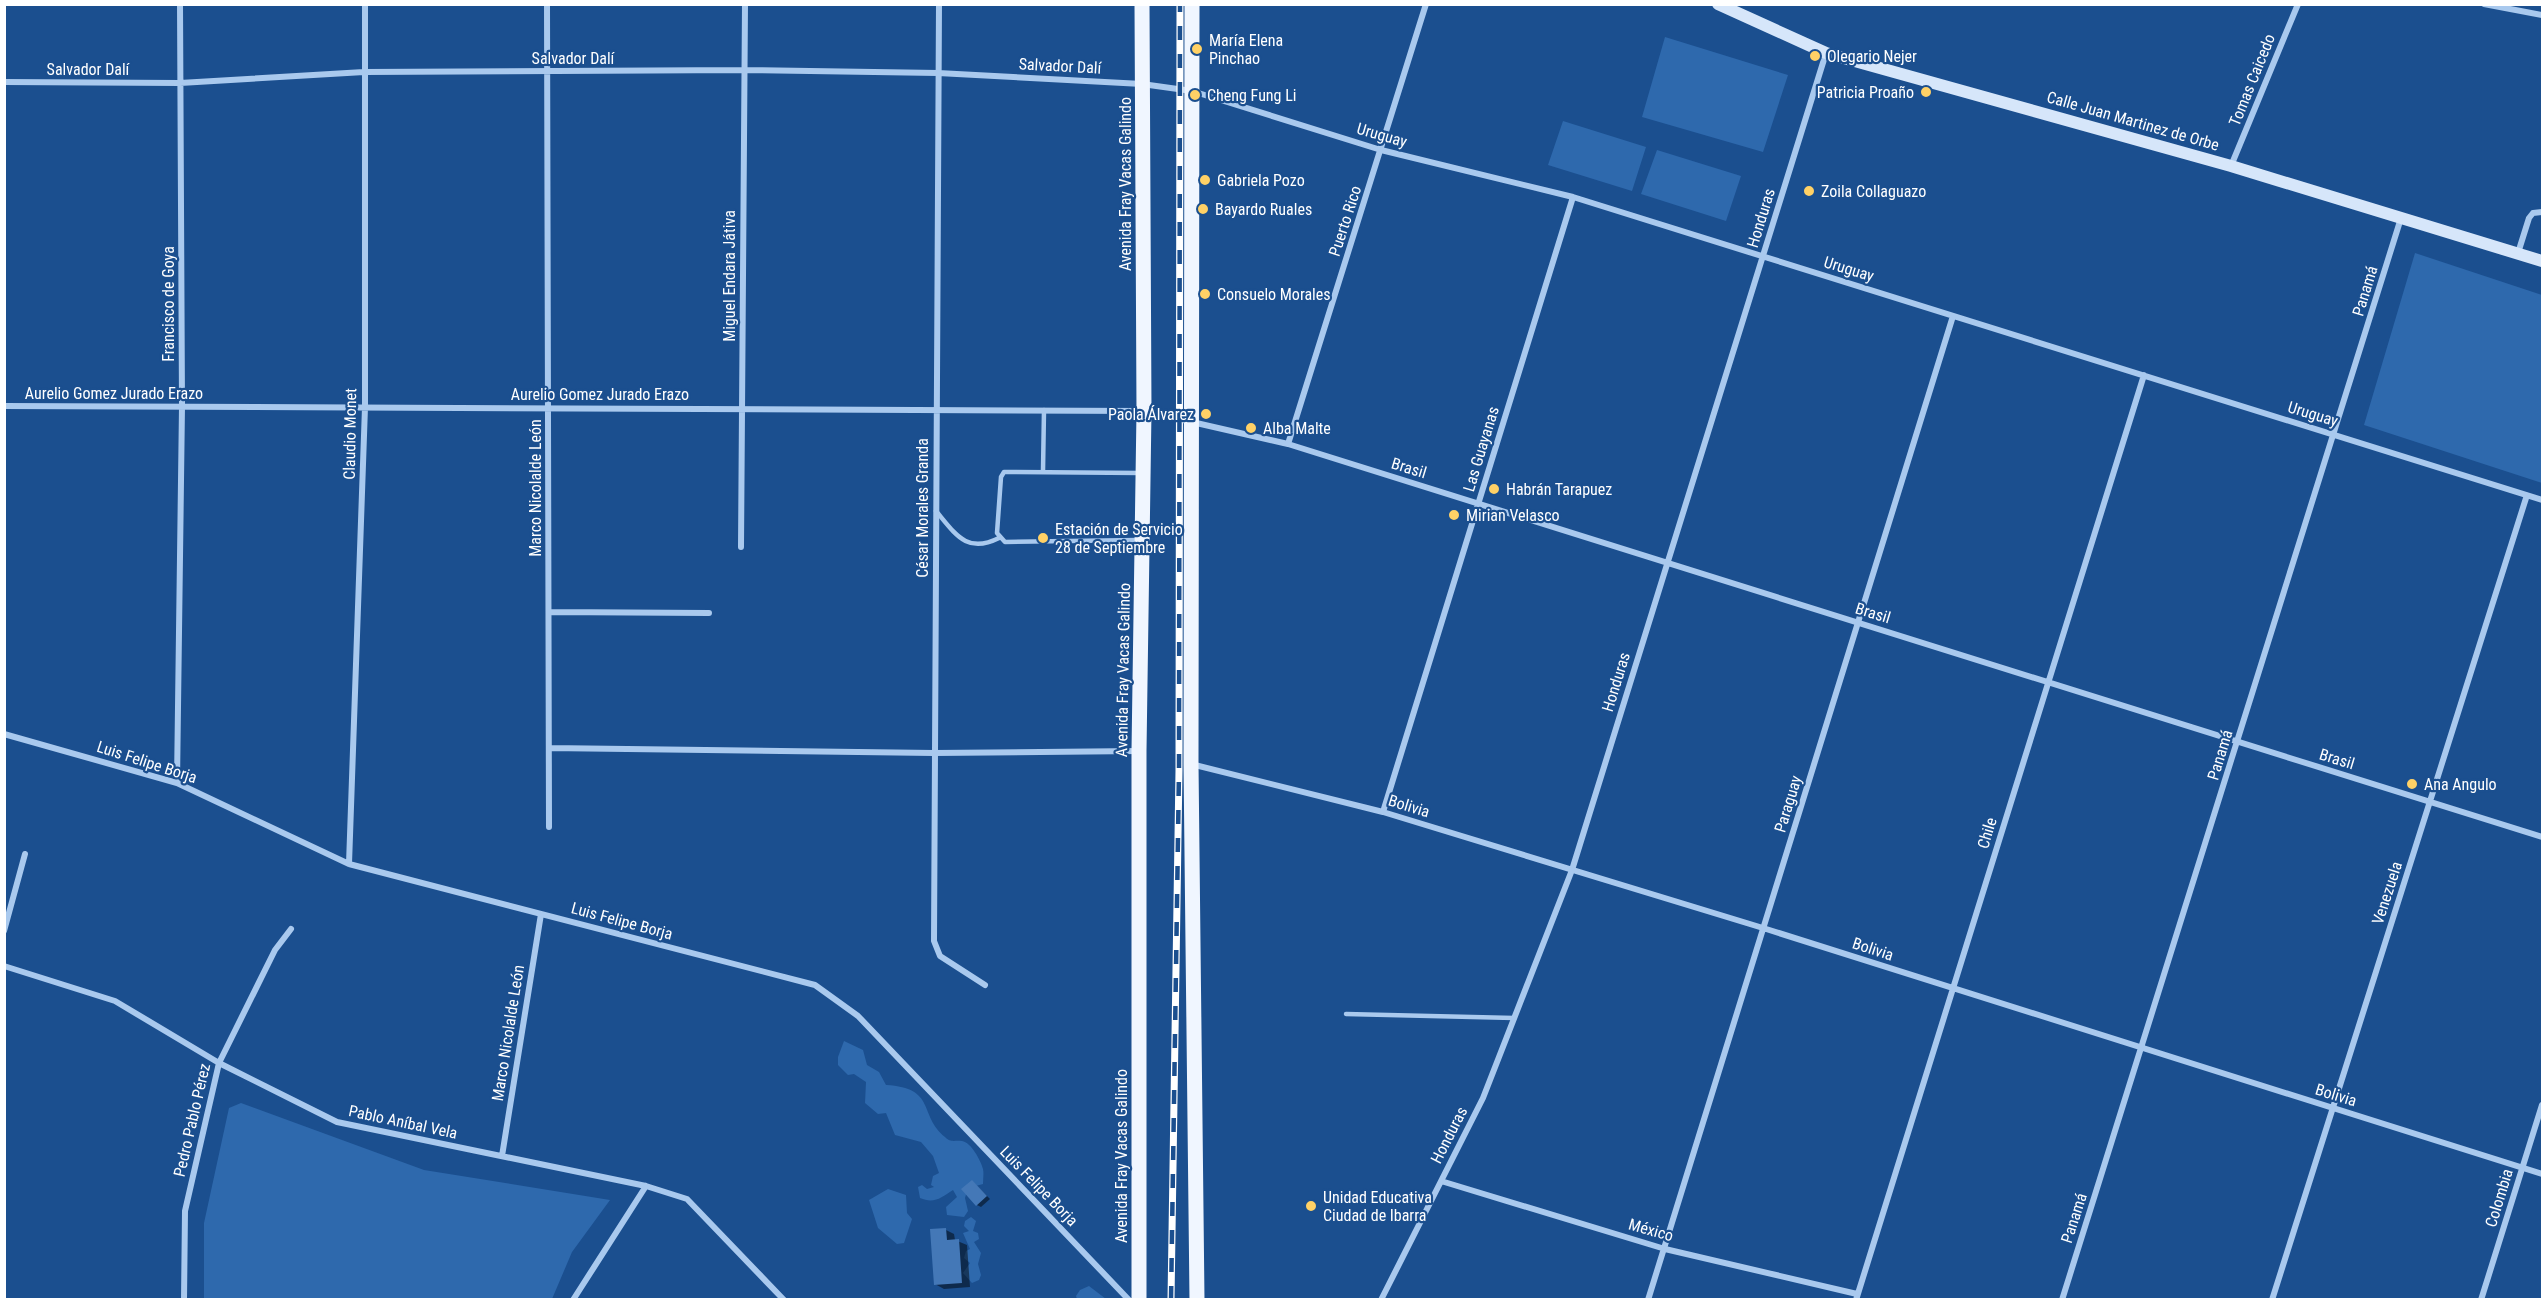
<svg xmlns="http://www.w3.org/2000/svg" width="2547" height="1304" font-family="'Roboto Condensed',sans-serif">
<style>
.green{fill:#2e69ad}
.shadow{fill:#0007}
.building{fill:#4478b7}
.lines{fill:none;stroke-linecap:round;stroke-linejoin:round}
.lane{stroke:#a9c9ee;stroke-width:4.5}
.street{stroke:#a9c9ee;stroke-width:6}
.secondary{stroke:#d6e6fa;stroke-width:12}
.primary{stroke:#f0f6ff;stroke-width:15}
.rail-casing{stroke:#fff;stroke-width:7}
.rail{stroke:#1b4f8f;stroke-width:4.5;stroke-dasharray:14;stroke-linecap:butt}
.poi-dot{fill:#ffd166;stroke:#1b4f8f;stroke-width:2}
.labels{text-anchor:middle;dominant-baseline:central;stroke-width:4.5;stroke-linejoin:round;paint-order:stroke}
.poi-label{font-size:16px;fill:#fff;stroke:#1b4f8f;text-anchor:start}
.street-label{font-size:16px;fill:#fff;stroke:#1b4f8f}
</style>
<rect width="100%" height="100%" fill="#1b4f8f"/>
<path class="green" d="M1665 37 1788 75 1763 152 1642 117Z
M1563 121 1646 147 1632 191 1548 165Z
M1657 150 1741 176 1726 221 1641 194Z
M2415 253 2542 295V483L2364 425Z
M844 1041 863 1050 867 1065 879 1072 886 1085C937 1088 918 1115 945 1137 951 1143 954 1140 962 1141 971 1142 981 1161 983 1169 984 1174 983 1179 983 1184L968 1188 965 1198 968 1211 964 1217 947 1215 946 1207 957 1197 953 1190C941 1198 934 1204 920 1198L918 1187 922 1185 927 1189 934 1187 931 1185 933 1176 939 1173 933 1156 921 1142 895 1135 886 1113 878 1114 865 1103 866 1082 854 1074 848 1075 838 1065V1057Z
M241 1103 424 1170 610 1200 572 1252 552 1299H204V1223L229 1108Z
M888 1189 906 1195 907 1213 912 1219 904 1243 897 1244 878 1228 869 1200Z
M971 1217 976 1221 973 1231 978 1233 979 1239 974 1242 981 1253 978 1264 981 1275 979 1280 972 1283 963 1273 970 1263 964 1258 966 1251 970 1249 963 1233 969 1231 964 1226 965 1221Z
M1089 1286 1106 1299H1077L1076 1296 1080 1290Z"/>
<path class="shadow" d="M972 1181 990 1199 981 1207 977 1205Z
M946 1230 954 1234 955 1240 967 1245 970 1287 944 1289 935 1284Z"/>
<path class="building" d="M972 1180 987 1196 976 1206 961 1189Z
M946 1228 947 1240 959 1239 962 1283 934 1285 930 1229Z"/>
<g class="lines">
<path class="lane" d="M1043 471 1044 410
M936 511C956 535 967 554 999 538
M1139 540 1005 542 997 533 1001 477 1004 472 1141 473
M1346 1014 1514 1018"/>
<path class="street" d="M547 4 549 827
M939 4 934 941 940 956 985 985
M2484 4 2542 15
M4 82 180 83 364 72 744 70 938 73 1142 84 1192 91 1381 150 1573 197 2542 500
M2231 166 2298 4
M2518 253 2529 218 2533 213 2542 212
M4 406 1144 411 1288 444 2542 837
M1288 444 1426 4
M741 547 745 4
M549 612 709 613
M4 734 177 783 349 864 815 985 858 1016 1129 1300
M549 748 934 753 1139 751
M1191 764 1383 812 1763 928 2542 1174
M177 783 182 406 180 4
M1383 812 1573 197
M349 864 365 407V4
M4 931 25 854
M4 966 115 1001 219 1063 337 1122 646 1186 687 1199 784 1300
M502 1156 541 914
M1441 1181 1665 1249 1857 1294
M184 1300 185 1211 219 1063 275 950 291 929
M573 1300 646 1186
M1381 1300 1483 1098 1572 870 1826 53
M1648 1300 1953 316
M1856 1300 2144 375
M2062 1300 2401 218
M2272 1300 2527 495
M2481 1300 2542 1105"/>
<path class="secondary" d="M1718 4 1826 53 2231 166 2542 261"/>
<path class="primary" d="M1192 4 1191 764 1197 1300
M1139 1300V751L1144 411 1142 4"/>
<g class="rail-casing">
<path id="rail" d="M1171 1300 1179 770 1180 4"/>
</g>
<use href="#rail" class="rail"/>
</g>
<g class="poi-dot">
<circle cx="1197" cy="49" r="6"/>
<circle cx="1815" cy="56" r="6"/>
<circle cx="1926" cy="92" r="6"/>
<circle cx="1195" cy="95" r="6"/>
<circle cx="1205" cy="180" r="6"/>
<circle cx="1809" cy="191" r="6"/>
<circle cx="1203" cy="209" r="6"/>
<circle cx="1205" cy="294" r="6"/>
<circle cx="1206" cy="414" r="6"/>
<circle cx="1251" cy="428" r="6"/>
<circle cx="1494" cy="489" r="6"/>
<circle cx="1454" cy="515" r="6"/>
<circle cx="1043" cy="538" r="6"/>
<circle cx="2412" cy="784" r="6"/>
<circle cx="1311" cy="1206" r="6"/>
</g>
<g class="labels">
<g class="poi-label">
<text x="1209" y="40">María Elena<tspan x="1209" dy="18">Pinchao</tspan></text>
<text x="1827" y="56">Olegario Nejer</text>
<text x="1914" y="92" text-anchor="end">Patricia Proaño</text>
<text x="1207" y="95">Cheng Fung Li</text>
<text x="1217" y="180">Gabriela Pozo</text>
<text x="1821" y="191">Zoila Collaguazo</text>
<text x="1215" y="209">Bayardo Ruales</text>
<text x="1217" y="294">Consuelo Morales</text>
<text x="1194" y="414" text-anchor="end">Paola Álvarez</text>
<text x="1263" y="428">Alba Malte</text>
<text x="1506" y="489">Habrán Tarapuez</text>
<text x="1466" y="515">Mirian Velasco</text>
<text x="1055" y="529">Estación de Servicio<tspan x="1055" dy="18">28 de Septiembre</tspan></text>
<text x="2424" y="784">Ana Angulo</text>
<text x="1323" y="1197">Unidad Educativa<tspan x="1323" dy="18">Ciudad de Ibarra</tspan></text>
</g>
<g class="street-label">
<text x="573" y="58">Salvador Dalí</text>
<text transform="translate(1060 66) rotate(3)">Salvador Dalí</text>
<text x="88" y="69">Salvador Dalí</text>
<text transform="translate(2252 80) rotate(-68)">Tomas Caicedo</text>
<text transform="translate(2133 121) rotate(16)">Calle Juan Martinez de Orbe</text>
<text transform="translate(1382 135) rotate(16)">Uruguay</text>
<text transform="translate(1125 184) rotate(-90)">Avenida Fray Vacas Galindo</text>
<text transform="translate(1761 218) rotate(-73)">Honduras</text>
<text transform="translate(1345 221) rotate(-72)">Puerto Rico</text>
<text transform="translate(1849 269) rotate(17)">Uruguay</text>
<text transform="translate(729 276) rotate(-90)">Miguel Endara Játiva</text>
<text transform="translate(2365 291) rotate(-73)">Panamá</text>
<text transform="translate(168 304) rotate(-90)">Francisco de Goya</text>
<text x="114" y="393">Aurelio Gomez Jurado Erazo</text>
<text x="600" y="394">Aurelio Gomez Jurado Erazo</text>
<text transform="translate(2313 414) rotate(17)">Uruguay</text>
<text transform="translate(350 434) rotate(-89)">Claudio Monet</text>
<text transform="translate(1481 449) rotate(-73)">Las Guayanas</text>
<text transform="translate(1409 468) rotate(17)">Brasil</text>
<text transform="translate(535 488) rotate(-90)">Marco Nicolalde León</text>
<text transform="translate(922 508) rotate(-90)">César Morales Granda</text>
<text transform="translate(1873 613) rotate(17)">Brasil</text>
<text transform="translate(1123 670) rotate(-89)">Avenida Fray Vacas Galindo</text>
<text transform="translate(1616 682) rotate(-73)">Honduras</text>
<text transform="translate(2220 755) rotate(-73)">Panamá</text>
<text transform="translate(2337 759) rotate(17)">Brasil</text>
<text transform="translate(147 762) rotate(18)">Luis Felipe Borja</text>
<text transform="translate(1788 804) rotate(-73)">Paraguay</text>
<text transform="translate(1409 806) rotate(17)">Bolivia</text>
<text transform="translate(1987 833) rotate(-73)">Chile</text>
<text transform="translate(2387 893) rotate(-72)">Venezuela</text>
<text transform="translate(622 921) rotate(15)">Luis Felipe Borja</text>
<text transform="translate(1873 949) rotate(18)">Bolivia</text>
<text transform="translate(508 1033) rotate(-81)">Marco Nicolalde León</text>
<text transform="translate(2336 1095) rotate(17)">Bolivia</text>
<text transform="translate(192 1120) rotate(-77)">Pedro Pablo Pérez</text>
<text transform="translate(403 1122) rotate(12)">Pablo Aníbal Vela</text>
<text transform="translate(1449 1135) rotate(-63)">Honduras</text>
<text transform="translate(1121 1156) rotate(-90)">Avenida Fray Vacas Galindo</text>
<text transform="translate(1039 1186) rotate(46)">Luis Felipe Borja</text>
<text transform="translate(2499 1198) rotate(-73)">Colombia</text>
<text transform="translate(2074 1218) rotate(-72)">Panamá</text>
<text transform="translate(1651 1230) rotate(16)">México</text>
</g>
</g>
<rect width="2547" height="1304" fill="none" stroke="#ffffff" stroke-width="12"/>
</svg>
